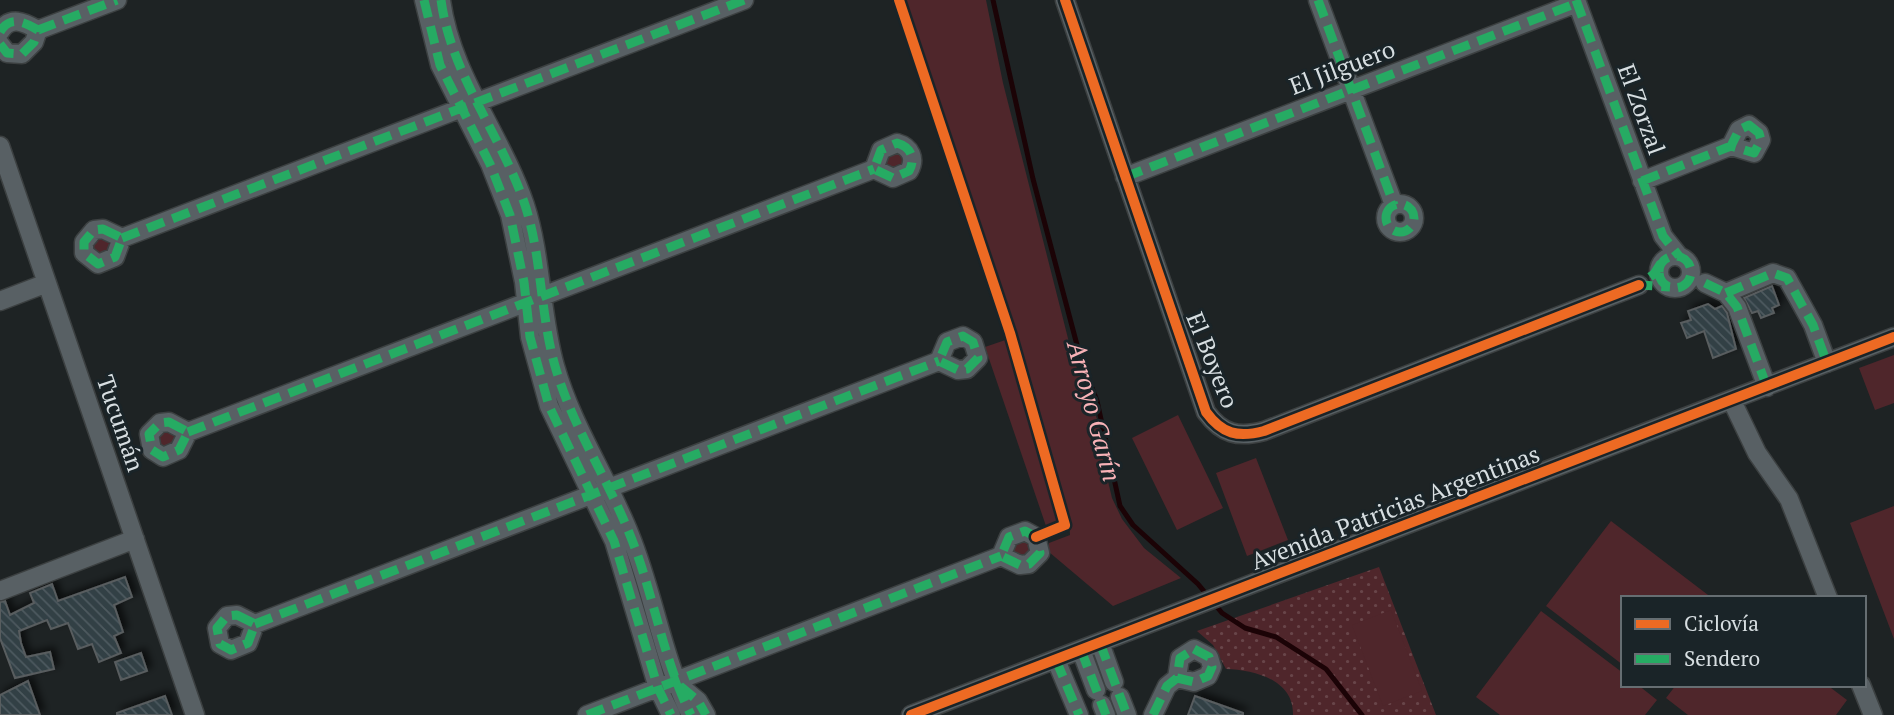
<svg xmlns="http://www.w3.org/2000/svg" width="1894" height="715" font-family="'PT Serif',serif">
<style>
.grass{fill:url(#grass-dots)}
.park{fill:#4f262b}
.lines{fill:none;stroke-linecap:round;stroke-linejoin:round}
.stream{stroke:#1b0306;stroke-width:5}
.building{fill:url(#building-back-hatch);stroke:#595d5f;stroke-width:2;filter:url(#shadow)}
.minor-casing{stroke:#3c4041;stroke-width:21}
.minor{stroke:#586064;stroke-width:18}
.quiet{stroke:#26ab63;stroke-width:9;stroke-dasharray:18 9;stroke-linecap:butt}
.cycleway-casing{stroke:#1a2428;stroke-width:15}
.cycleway{stroke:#ed6a23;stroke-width:10}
.labels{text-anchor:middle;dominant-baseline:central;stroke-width:6;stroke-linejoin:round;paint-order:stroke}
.street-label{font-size:24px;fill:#d7dee1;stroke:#1a2428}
.water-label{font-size:26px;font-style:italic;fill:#f8b2b7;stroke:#1a2428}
</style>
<defs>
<pattern id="grass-dots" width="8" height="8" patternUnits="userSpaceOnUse" patternTransform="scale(1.75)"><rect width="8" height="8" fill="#4f262b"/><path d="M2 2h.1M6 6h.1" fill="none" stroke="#684549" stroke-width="1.8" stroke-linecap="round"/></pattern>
<pattern id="building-back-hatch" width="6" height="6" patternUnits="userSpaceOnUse" patternTransform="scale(1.75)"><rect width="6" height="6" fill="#313f44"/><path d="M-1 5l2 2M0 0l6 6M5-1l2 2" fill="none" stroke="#4e5a5f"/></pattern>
<filter id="shadow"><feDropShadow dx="4.5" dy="-4.5" stdDeviation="3.5" flood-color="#0009"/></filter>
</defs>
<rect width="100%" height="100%" fill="#1e2324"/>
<path class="grass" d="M1379 567 1436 715H1293C1294 680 1255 670 1226 669L1213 645 1197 631Z"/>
<path class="park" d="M905 0H986L1003 83 1073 358 1099 424 1102 456 1112 498 1122 519 1144 548 1181 578 1113 606 1049 552V543L1070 535 1069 516 1046 526 985 347 1017 336Z
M886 161a9 9 0 1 1 18 0a9 9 0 1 1-18 0Z
M92 246a9 9 0 1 1 18 0a9 9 0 1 1-18 0Z
M1894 355V403L1875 410 1859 368Z
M1178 415 1223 508 1177 530 1132 438Z
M157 439a9 9 0 1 1 18 0a9 9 0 1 1-18 0Z
M1256 458 1288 540 1247 556 1216 473Z
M1894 506V639L1850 523Z
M1611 521 1712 598H1623V665L1546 606Z
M1020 540 1029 541 1032 550 1024 558 1014 552 1013 546Z
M1391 610 1422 691 1383 706 1352 625Z
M1541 611 1623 673V685H1638L1657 700 1645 715H1500L1476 697Z
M1676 685H1827L1847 700 1836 715H1688L1666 698Z"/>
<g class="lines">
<path class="stream" d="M993 0 1033 179 1081 360 1097 401 1120 506 1133 525 1198 584 1222 613 1245 628 1276 637 1326 669 1362 715"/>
</g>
<path class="building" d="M1772 286 1779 305 1772 308 1774 313 1761 318 1758 311 1752 313 1744 298Z
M1708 304 1715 309 1722 306 1727 313 1736 349 1713 358 1704 331 1687 338 1681 323 1691 320 1688 311Z
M125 577 132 597 114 605 123 632 114 636 121 653 99 662 92 644 78 649 68 623 51 629 47 620 19 631 21 643 26 657 50 652 54 669 15 678 0 638V602L5 601 10 615 34 603 30 593 52 584 58 601Z
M141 653 147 671 121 680 115 662Z
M28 681 40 715H0V695Z
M165 696 172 715H117V713Z
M1195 696 1243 713V715H1188Z"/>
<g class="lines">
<g class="minor-casing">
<path id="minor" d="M424 0 440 65 490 164 510 215 524 282 530 337 549 406 614 541 658 688 671 715
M441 0C451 75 501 134 525 205 542 257 540 313 555 366 572 426 607 477 630 535 654 594 662 657 691 715
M1065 0 1206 412C1222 434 1238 438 1264 431L1639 285
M1318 0 1394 205
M1576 0 1663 236 1679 256
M38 30 117 0
M0 32C10 15 24 22 38 30
M0 44 7 53 22 54 34 42 38 30
M1749 125 1759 133 1761 140 1754 153 1731 146 1739 130Z
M897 143C911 147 916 159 909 171L893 178 874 169 881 150Z
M0 146 195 715
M1125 177 1577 3
M1642 181 1731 146
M1386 218a14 14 0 1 1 28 0a14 14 0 1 1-28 0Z
M103 229 122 238 115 257 98 264 84 253V242L94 230Z
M122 238 744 0
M1659 272a16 16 0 1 1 32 0a16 16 0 1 1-32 0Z
M1705 283 1726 293 1737 307 1767 387
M1726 293 1773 273 1787 278 1813 325 1827 363
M0 301 47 283
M963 336 973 342 978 358 967 369 958 370 939 361 947 342Z
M1732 401 1757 453 1789 499 1828 598
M169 422 188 432 179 450 163 457 152 450 149 434 160 423Z
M188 432 874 169
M1025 531 1036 537 1040 553 1029 564 1020 565 1001 556 1009 537Z
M0 591 135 539
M237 615 255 624 248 643 231 650 220 644 217 628 227 616Z
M255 624 939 361
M1100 643 1114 682
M1194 649 1209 657 1212 667 1208 676 1194 682 1177 678 1180 658Z
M1081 650 1096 690
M1056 660 1079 715
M1861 685 1873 715
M680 686 698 701 706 715
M1120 697 1127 715
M1102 705 1106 715
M587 715 1001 556
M911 715 1894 337
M1153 715 1167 686 1177 678"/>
</g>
<use href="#minor" class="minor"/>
<path class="quiet" d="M424 0 440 65 490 164 510 215 524 282 530 337 549 406 614 541 658 688 671 715
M441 0C451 75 501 134 525 205 542 257 540 313 555 366 572 426 607 477 630 535 654 594 662 657 691 715
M1318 0 1394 205
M1576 0 1663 236 1679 256
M38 30 117 0
M0 32C10 15 24 22 38 30
M0 44 7 53 22 54 34 42 38 30
M1749 125 1759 133 1761 140 1754 153 1731 146 1739 130Z
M897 143C911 147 916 159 909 171L893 178 874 169 881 150Z
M1125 177 1577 3
M1642 181 1731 146
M1386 218a14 14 0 1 1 28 0a14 14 0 1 1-28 0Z
M103 229 122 238 115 257 98 264 84 253V242L94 230Z
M122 238 744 0
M1659 272a16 16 0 1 1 32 0a16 16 0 1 1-32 0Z
M1661 263 1654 274 1639 285 1670 287
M1705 283 1726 293 1737 307 1767 387
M1726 293 1773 273 1787 278 1813 325 1827 363
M963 336 973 342 978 358 967 369 958 370 939 361 947 342Z
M169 422 188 432 179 450 163 457 152 450 149 434 160 423Z
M188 432 874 169
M1025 531 1036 537 1040 553 1029 564 1020 565 1001 556 1009 537Z
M237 615 255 624 248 643 231 650 220 644 217 628 227 616Z
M255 624 939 361
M1100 643 1127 715
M1194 649 1209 657 1212 667 1208 676 1194 682 1177 678 1180 658Z
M1081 650 1106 715
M1056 660 1079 715
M680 686 698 701 706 715
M587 715 1001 556
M1153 715 1167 686 1177 678"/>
<g class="cycleway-casing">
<path id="cycleway" d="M899 0 1010 333 1065 525 1036 537
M1065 0 1206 412C1222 434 1238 438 1264 431L1639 285
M911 715 1894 337"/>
</g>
<use href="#cycleway" class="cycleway"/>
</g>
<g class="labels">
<g class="street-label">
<text transform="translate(1342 67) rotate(-21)">El Jilguero</text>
<text transform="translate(1642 109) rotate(70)">El Zorzal</text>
<text transform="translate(1213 360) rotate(68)">El Boyero</text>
<text transform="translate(121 423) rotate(71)">Tucumán</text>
<text transform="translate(1395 507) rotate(-21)">Avenida Patricias Argentinas</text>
</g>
<g class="water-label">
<text transform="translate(1095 411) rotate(75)">Arroyo Garín</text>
</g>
</g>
<rect x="1621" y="596" width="245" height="91" fill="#1a2428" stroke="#666e72" stroke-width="2"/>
<rect x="1635" y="619" width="35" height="10" fill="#ed6a23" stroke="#666e72" stroke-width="2"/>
<text x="1684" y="631" font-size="21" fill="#d7dee1">Ciclovía</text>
<rect x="1635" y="654" width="35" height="10" fill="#26ab63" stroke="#666e72" stroke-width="2"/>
<text x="1684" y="666" font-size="21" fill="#d7dee1">Sendero</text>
</svg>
